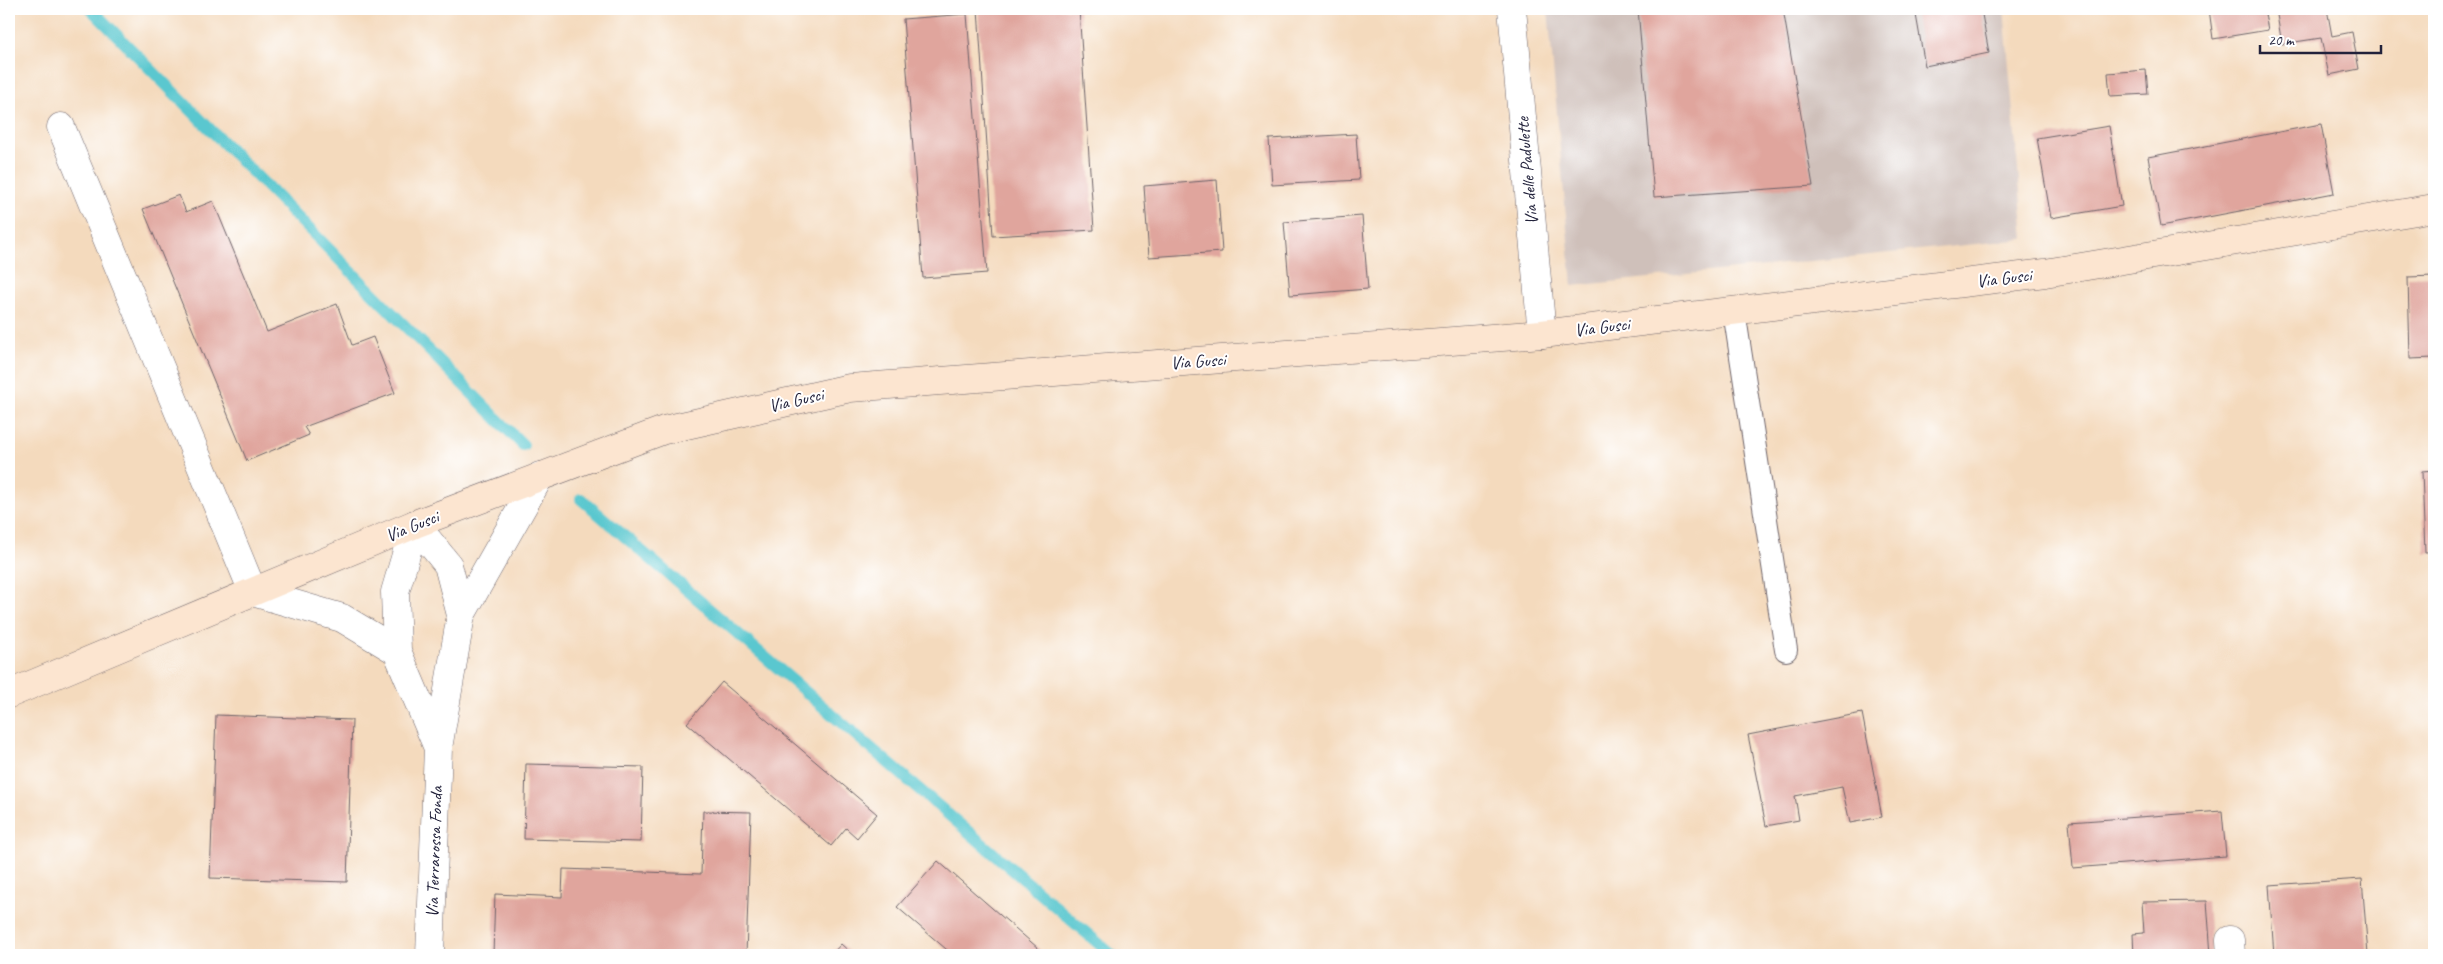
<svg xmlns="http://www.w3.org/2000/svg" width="2443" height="964" font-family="Caveat,sans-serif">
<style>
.industrial{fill:#cfc0ba}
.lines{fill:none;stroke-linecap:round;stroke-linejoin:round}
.stream{stroke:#5ac7cf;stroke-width:12}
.building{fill:#e0a59d}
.lane-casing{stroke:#6c6268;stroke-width:24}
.street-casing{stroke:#6c6268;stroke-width:29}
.secondary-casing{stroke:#6c6268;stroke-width:29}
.lane{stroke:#fff;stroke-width:22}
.street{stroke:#fff;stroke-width:28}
.secondary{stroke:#fce5d0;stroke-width:28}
.labels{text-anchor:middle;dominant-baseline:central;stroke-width:4;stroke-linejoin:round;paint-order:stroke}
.street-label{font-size:18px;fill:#22223b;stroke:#fff}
</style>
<rect width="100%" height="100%" fill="#fff"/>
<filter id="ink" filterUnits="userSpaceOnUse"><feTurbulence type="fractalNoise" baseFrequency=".02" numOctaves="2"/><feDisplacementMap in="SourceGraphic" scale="10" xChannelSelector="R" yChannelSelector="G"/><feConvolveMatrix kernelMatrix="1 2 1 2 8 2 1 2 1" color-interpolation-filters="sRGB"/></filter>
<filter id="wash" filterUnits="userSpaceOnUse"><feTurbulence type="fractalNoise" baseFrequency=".0096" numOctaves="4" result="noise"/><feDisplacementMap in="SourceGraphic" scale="20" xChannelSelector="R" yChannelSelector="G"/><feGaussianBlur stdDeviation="1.12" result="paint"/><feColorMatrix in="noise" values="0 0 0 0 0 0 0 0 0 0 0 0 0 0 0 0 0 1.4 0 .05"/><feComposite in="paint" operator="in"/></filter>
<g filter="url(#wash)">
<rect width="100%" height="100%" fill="#f4dabd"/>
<path class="industrial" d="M1548 9H2004L2024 239 1572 286Z"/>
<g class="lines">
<path class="stream" d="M91 9 523 445
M581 499 1112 955"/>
</g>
<g id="blocks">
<path class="building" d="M978 9H1079L1094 230 993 236Z
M1638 9H1783L1813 186 1654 197Z
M1915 9H1981L1989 53 1925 66Z
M2209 9H2264L2268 30 2213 39Z
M2276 9H2327L2332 36 2352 32 2359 69 2329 75 2321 38 2282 44Z
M967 14 987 273 923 278 903 19Z
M2146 70 2148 94 2110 96 2108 73Z
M2321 124 2334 193 2161 226 2148 157Z
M2109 126 2122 206 2051 218 2037 138Z
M1356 134 1359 180 1272 185 1269 139Z
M1217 180 1222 252 1149 257 1144 186Z
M179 195 186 212 213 201 267 332 337 304 352 345 373 337 395 393 304 427 309 435 247 461 143 209Z
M1362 216 1368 289 1290 295 1284 222Z
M2434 276V358L2410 359 2408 277Z
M2434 470V552L2425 553 2422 471Z
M722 682 877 814 857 838 846 828 831 846 687 723Z
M1862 713 1882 817 1850 823 1842 787 1795 796 1799 820 1766 826 1748 735Z
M216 715 352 720 347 882 210 878Z
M526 764 643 767 641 842 524 839Z
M703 811 751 812 746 955H493L495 894 562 897 563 869 701 874Z
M2222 811 2226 856 2073 868 2069 822Z
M938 861 1046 955H953L897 907Z
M2362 879 2368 955H2274L2269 885Z
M2207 901 2211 955H2134L2133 934 2144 933 2142 902Z
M841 944 853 955H831Z"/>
</g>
</g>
<g filter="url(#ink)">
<use href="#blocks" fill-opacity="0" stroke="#6c6268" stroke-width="1"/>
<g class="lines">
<g class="lane-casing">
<path id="lane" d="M1734 311 1786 650"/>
</g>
<g class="street-casing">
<path id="street" d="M1512 9 1542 334
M61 127 253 592 342 618 397 651
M415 524 395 592 397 651 438 748
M415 524 448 565 461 615
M2230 940 2231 955
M430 955 438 748 461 615 540 476"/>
</g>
<g class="secondary-casing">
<path id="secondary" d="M9 694 415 524 664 430 850 388 1542 334 2045 273 2434 208"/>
</g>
<use href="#lane" class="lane"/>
<use href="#street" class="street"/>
<use href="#secondary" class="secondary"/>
</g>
</g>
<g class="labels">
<g class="street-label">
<text transform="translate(1527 171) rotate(-95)">Via delle Padulette</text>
<text transform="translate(2004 278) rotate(-7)">Via Gusci</text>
<text transform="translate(1602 327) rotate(-7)">Via Gusci</text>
<text transform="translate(1198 361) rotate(-4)">Via Gusci</text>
<text transform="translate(796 400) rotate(-13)">Via Gusci</text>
<text transform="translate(412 526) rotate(-22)">Via Gusci</text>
<text transform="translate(434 852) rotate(-88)">Via Terrarossa Fonda</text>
</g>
</g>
<rect width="2443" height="964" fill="none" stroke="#fff" stroke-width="30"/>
<path d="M2260 45v8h121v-8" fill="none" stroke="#22223b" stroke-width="2.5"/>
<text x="2268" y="45" font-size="15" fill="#22223b" stroke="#ffffff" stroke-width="4" paint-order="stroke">20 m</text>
</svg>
